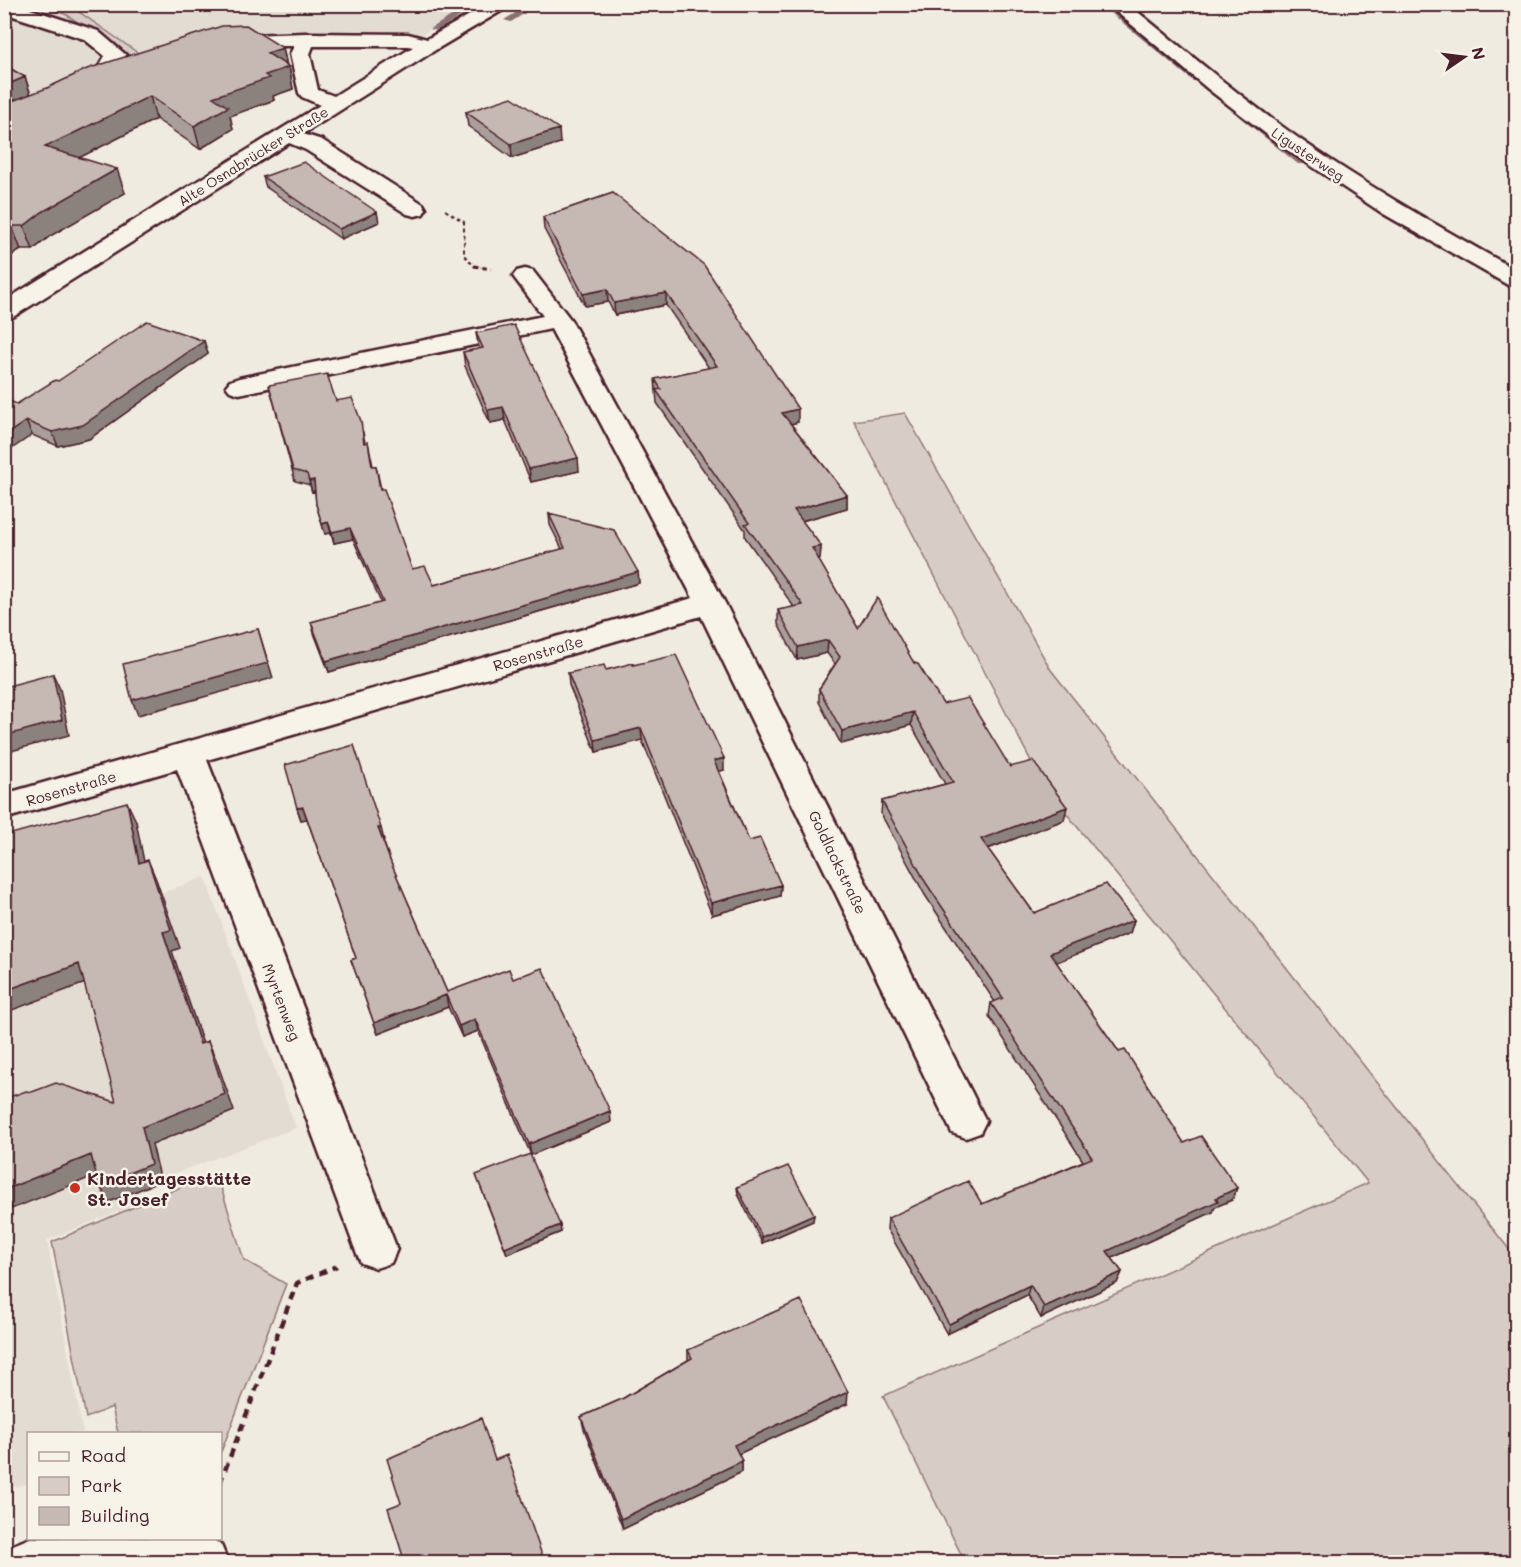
<svg xmlns="http://www.w3.org/2000/svg" width="1521" height="1567" font-family="Mali,sans-serif">
<style>
.built{fill:#e3dcd2}
.green{fill:#d8cdc6;stroke:#917678;stroke-width:1.5}
.lines{fill:none;stroke-linecap:round;stroke-linejoin:round}
.stream{fill:#8b6f72;fill-rule:evenodd}
.minor-casing{stroke:#4a1f2b;stroke-width:5}
.path-far2{stroke:#4a1f2b;stroke-width:2;stroke-dasharray:4 3;stroke-linecap:butt}
.path-far1{stroke:#4a1f2b;stroke-width:3;stroke-dasharray:4.5 4;stroke-linecap:butt}
.path{stroke:#4a1f2b;stroke-width:4.5;stroke-dasharray:8 6;stroke-linecap:butt}
.minor{fill:#f7f3e8;fill-rule:evenodd}
.wall{fill:#aa9e9a;stroke:#4a1f2b;stroke-width:1.5}
.shaded-wall{fill:#8b817d;stroke:#4a1f2b;stroke-width:1.5}
.building{fill:#c6b8b3;stroke:#4a1f2b;stroke-width:1.5}
.poi-dot{fill:#c8321e;stroke:#f7f3e8;stroke-width:2}
.labels{text-anchor:middle;dominant-baseline:central;stroke-width:5;stroke-linejoin:round;paint-order:stroke}
.far-street-label{font-size:14px;fill:#4a1f2b;stroke:#f7f3e8}
.street-label{font-size:15px;fill:#4a1f2b;stroke:#f7f3e8}
.near-poi-label{font-size:18px;font-weight:bold;fill:#4a1f2b;stroke:#f7f3e8;text-anchor:start}
</style>
<rect width="100%" height="100%" fill="#f0ebe0"/>
<filter id="ink" filterUnits="userSpaceOnUse"><feTurbulence type="fractalNoise" baseFrequency=".0167" numOctaves="2"/><feDisplacementMap in="SourceGraphic" scale="12" xChannelSelector="R" yChannelSelector="G"/><feConvolveMatrix kernelMatrix="1 2 1 2 8 2 1 2 1" color-interpolation-filters="sRGB"/></filter>
<g filter="url(#ink)">
<path class="built" d="M4 5H42L67 15 143 65 5 129Z
M69 5H472L397 49 257 48 151 62Z
M205 877 296 1128 163 1178 164 1181 127 1196 129 1207 47 1240 83 1433 28 1434V1484L5 1489V951Z"/>
<path class="green" d="M42 5H69L151 62 143 65 67 15Z
M905 413 1051 670 1516 1258V1562H965L883 1396 1368 1183 1044 786 854 421Z
M216 1172 244 1260 286 1284 221 1452 220 1434 118 1433 112 1407 86 1418 52 1242Z"/>
<g class="lines">
<path class="stream" d="M471 4H480L437 31 430 29Z
M530 4H539L511 22 504 20Z
M1100 4H1108L1199 77V81H1193Z
M1237 111H1243L1304 160V164H1298L1237 115Z"/>
<g class="minor-casing">
<path id="minor" d="M4 4H15L98 31 126 55 110 81 54 109 4 129V115L95 73 105 56 84 39 4 13Z
M489 4H513L437 49 303 134 322 140 423 204 426 209 423 214 415 216 407 214 306 150 289 143 13 317 4 319V301L320 105 302 97 299 93 290 54 294 46H222L215 44 212 40 215 36 306 33 408 34 427 39ZM313 46H408L413 47 334 96 318 90 310 54Z
M1107 4H1128C1185 50 1241 98 1301 140 1370 188 1443 229 1516 270V287L1508 285 1382 213 1283 147 1208 89Z
M525 269 533 271 571 320 725 603 986 1121 980 1133 966 1138 952 1133 701 616 207 760 397 1249 391 1263 376 1268 361 1263 355 1249 177 769 4 819V794L693 598 551 329 239 394 230 391 226 386 230 381 239 378 543 316 513 276 517 271Z
M30 1538H211L221 1545 228 1562H7L13 1545Z"/>
</g>
<path class="path-far2" d="M445 210 464 222V255L474 266 481 267"/>
<path class="path-far1" d="M474 266 491 269"/>
<path class="path" d="M220 1483 297 1283 337 1266"/>
<use href="#minor" class="minor"/>
</g>
<path class="wall" d="M283 48 287 66 289 67 293 89 273 96 274 100 230 116 233 129 200 149 156 119 78 158 125 193 50 236 33 250H21L4 260V65L25 77 31 95Z
M466 112 560 143 512 158 468 126Z
M263 177 379 222 341 239 266 187Z
M613 193 798 422 791 424 847 495V508L802 521 821 546 820 559H818L858 628 914 663 943 704 1010 767 1064 820 988 849 1034 913 1134 920 1130 933 1056 962 1119 1052 1184 1143 1237 1188 1232 1200 1215 1207 1213 1212 1112 1258 1122 1272 1117 1283 1041 1318 1027 1295 947 1334 887 1229 888 1218 982 1204 1083 1161 989 1016 991 1003 995 1002 925 895 881 814 882 801 945 784 911 725 841 744 819 702V689L835 664 827 653 797 660 778 624V610L794 607 745 537V530L657 403 655 379 709 368 666 305 615 315 608 302 585 306 544 229 543 217Z
M476 333 579 471 531 482 505 420 490 423 465 366 463 352 479 349Z
M204 341 208 354 89 439 58 446 32 435 17 404 58 381Z
M269 385 336 401 363 432 365 443 368 442 373 466H376L381 489 412 569 434 585 562 549 550 525 549 514 638 572 639 583 329 672 314 633 311 622 381 603 353 539 334 543 331 533 325 534 316 504 315 491 312 492 310 485 295 481Z
M633 665 724 770 719 771 749 841 781 885 780 896 712 915 642 740 596 752 569 685 568 673 606 670Z
M297 808 384 840H383L391 863 447 992 513 979 611 1122 531 1155 478 1031 462 1037 448 1007 378 1034 351 960 356 958 307 819 301 820Z
M476 1175 561 1232 507 1254Z
M737 1187 814 1214 813 1221 762 1243 738 1194Z
M688 1350 847 1404 738 1454 742 1461V1472L623 1529 584 1429 581 1417 622 1399 688 1360Z"/>
<path class="shaded-wall" d="M283 48 287 67H289L293 89 273 96 274 100 230 116 233 129 200 149 194 126 213 97 265 75 267 53Z
M25 77 32 99 4 112V86Z
M150 96 156 119 53 171 45 147Z
M559 129 560 143 512 158 511 144Z
M117 169 125 193 50 236 33 250 24 226 42 212Z
M377 212 379 222 341 239 339 229Z
M12 226 21 250 4 260V230Z
M607 289 608 302 585 306 583 294Z
M666 293V305L615 315 614 303Z
M204 341 208 354 89 439 58 446 52 432Z
M503 407 505 420 490 423 488 410Z
M798 409V422L782 426V413Z
M26 421 32 435 4 454V436Z
M578 458 579 471 531 482 529 469Z
M314 480 316 490 312 492 309 481Z
M847 495V508L794 523V510Z
M328 522 331 533 325 534 322 524Z
M350 528 353 539 334 543 332 532Z
M821 546 820 559 812 561V548Z
M638 572 639 583 329 672 326 661Z
M258 629 273 678 138 715 132 700Z
M828 640 827 653 797 660 798 647Z
M53 674 60 689 69 735 4 753V736Z
M913 712 911 725 841 744 842 731Z
M641 728 642 740 596 752 595 740Z
M724 758V770L715 773 714 761Z
M127 802 136 821 148 882 139 863Z
M303 807 307 819 301 820 297 808Z
M1067 807 1064 820 979 852 981 839Z
M378 828H381L384 840H382Z
M148 860 156 879 180 948 172 951 209 1062 200 1044 163 932Z
M781 885 780 896 712 915 711 903Z
M1134 920 1130 933 1047 966 1050 953Z
M79 964 88 982 4 1013V991Z
M446 995 448 1007 378 1034 374 1023Z
M475 1019 478 1031 462 1037 459 1026Z
M208 1041 216 1059 234 1111 152 1144 161 1181 109 1202 99 1185Z
M610 1111 611 1122 531 1155 529 1144Z
M91 1155 102 1173 4 1212V1190Z
M1237 1188 1232 1200 1215 1207 1213 1212 1103 1262 1107 1251Z
M814 1214 813 1221 762 1243V1237Z
M560 1225 561 1232 507 1254 505 1248Z
M1122 1272 1117 1283 1041 1318 1044 1307Z
M1030 1285 1027 1295 947 1334 949 1324Z
M848 1392 847 1404 734 1456V1445Z
M742 1461V1472L623 1529 621 1519Z
M542 1555 545 1563H525Z"/>
<path class="building" d="M246 25 283 48 267 53 289 67 265 75 269 78 213 97 228 107 194 126 150 96 45 147 117 169 42 212 24 226H12L4 230V104L47 88 87 69 222 26Z
M4 65 25 77 4 86Z
M512 97 559 129 511 144 466 112Z
M304 162 377 212 339 229 263 177Z
M613 193 704 265 798 409 782 413 847 495 794 510 821 546 812 548 858 628 877 598 914 663 918 664 943 704 968 698 1010 767 1033 761 1067 807 981 839 1034 913 1106 884 1134 920 1050 953 1119 1052 1125 1050 1184 1143 1201 1136 1237 1188 1216 1198 1218 1201 1107 1251 1122 1272 1044 1307 1030 1285 949 1324 888 1218 968 1181 982 1204 1092 1158 991 1003 1003 998 926 883 882 801 953 782 913 712 842 731 819 689 840 657 828 640 798 647 778 610 803 605 745 524 749 523 656 390 661 389 655 379 717 366 666 293 614 303 607 289 583 294 543 217Z
M147 321 204 341 83 425 52 432 26 421 4 436V399L17 404 55 380 58 381Z
M514 325 578 458 529 469 503 407 488 410 463 352 483 348 476 333Z
M327 374 336 401 352 398 361 421 364 443 368 442 372 466H376L380 489H384L412 569 425 566 434 585 565 548 549 514 614 530 638 572 326 661 311 622 383 602 350 528 332 532 328 522 322 524 316 504 314 480 309 481 307 474 293 470 269 385Z
M258 629 268 663 132 700 123 664Z
M676 655 724 758 714 761 749 841 760 838 781 885 711 903 641 728 595 740 568 673 604 665 606 670 633 663V665Z
M53 674 62 720 4 736V687Z
M354 745 381 828H378L391 863 447 992 509 969 513 979 542 968 610 1111 529 1144 475 1019 459 1026 446 995 374 1023 351 960 356 958 303 807 297 808 285 765Z
M127 802 139 863 148 860 171 930 163 932 200 1044 208 1041 225 1094 142 1127 151 1164 99 1185 91 1155 4 1190V1099L26 1091 32 1092 56 1083 116 1102 79 964 4 991V836Z
M530 1154 560 1225 505 1248 476 1175Z
M788 1166 814 1214 762 1237 737 1187Z
M801 1300 848 1392 734 1445 742 1461 621 1519 581 1417 622 1399 692 1358 688 1350Z
M481 1418 495 1460 507 1455 542 1555 525 1563H405L388 1508 401 1503 387 1459Z"/>
</g>
<circle class="poi-dot" cx="75" cy="1188" r="6"/>
<g class="labels">
<g class="far-street-label">
<text transform="translate(1308 154) rotate(34)">Ligusterweg</text>
<text transform="translate(253 156) rotate(-32)">Alte Osnabrücker Straße</text>
</g>
<g class="street-label">
<text transform="translate(538 653) rotate(-16)">Rosenstraße</text>
<text transform="translate(71 788) rotate(-16)">Rosenstraße</text>
<text transform="translate(838 862) rotate(64)">Goldlackstraße</text>
<text transform="translate(282 1002) rotate(69)">Myrtenweg</text>
</g>
<g class="near-poi-label">
<text x="87" y="1178">Kindertagesstätte<tspan x="87" dy="21">St. Josef</tspan></text>
</g>
</g>
<rect width="1521" height="1567" fill="none" stroke="#f7f3e8" stroke-width="24"/>
<rect x="12" y="12" width="1497" height="1543" fill="none" stroke="#4a1f2b" stroke-width="2" filter="url(#ink)"/>
<rect x="27" y="1432" width="195" height="108" fill="#f7f3e8" stroke="#b29e9c" stroke-width="1.5"/>
<rect x="39" y="1452" width="30" height="9" fill="#f7f3e8" stroke="#b29e9c" stroke-width="1.5"/>
<text x="81" y="1462" font-size="18" fill="#4a1f2b">Road</text>
<rect x="39" y="1477" width="30" height="18" fill="#d8cdc6" stroke="#b29e9c" stroke-width="1.5"/>
<text x="81" y="1492" font-size="18" fill="#4a1f2b">Park</text>
<rect x="39" y="1507" width="30" height="18" fill="#c6b8b3" stroke="#b29e9c" stroke-width="1.5"/>
<text x="81" y="1522" font-size="18" fill="#4a1f2b">Building</text>
<g transform="translate(1464 57) rotate(76)" stroke="#f7f3e8" stroke-width="4.5" paint-order="stroke">
<path d="M0-4.5L10 22L0 15L-10 22Z" fill="#4a1f2b"/>
<text y="-9" font-size="16" font-weight="bold" text-anchor="middle" fill="#4a1f2b">N</text>
</g>
</svg>
